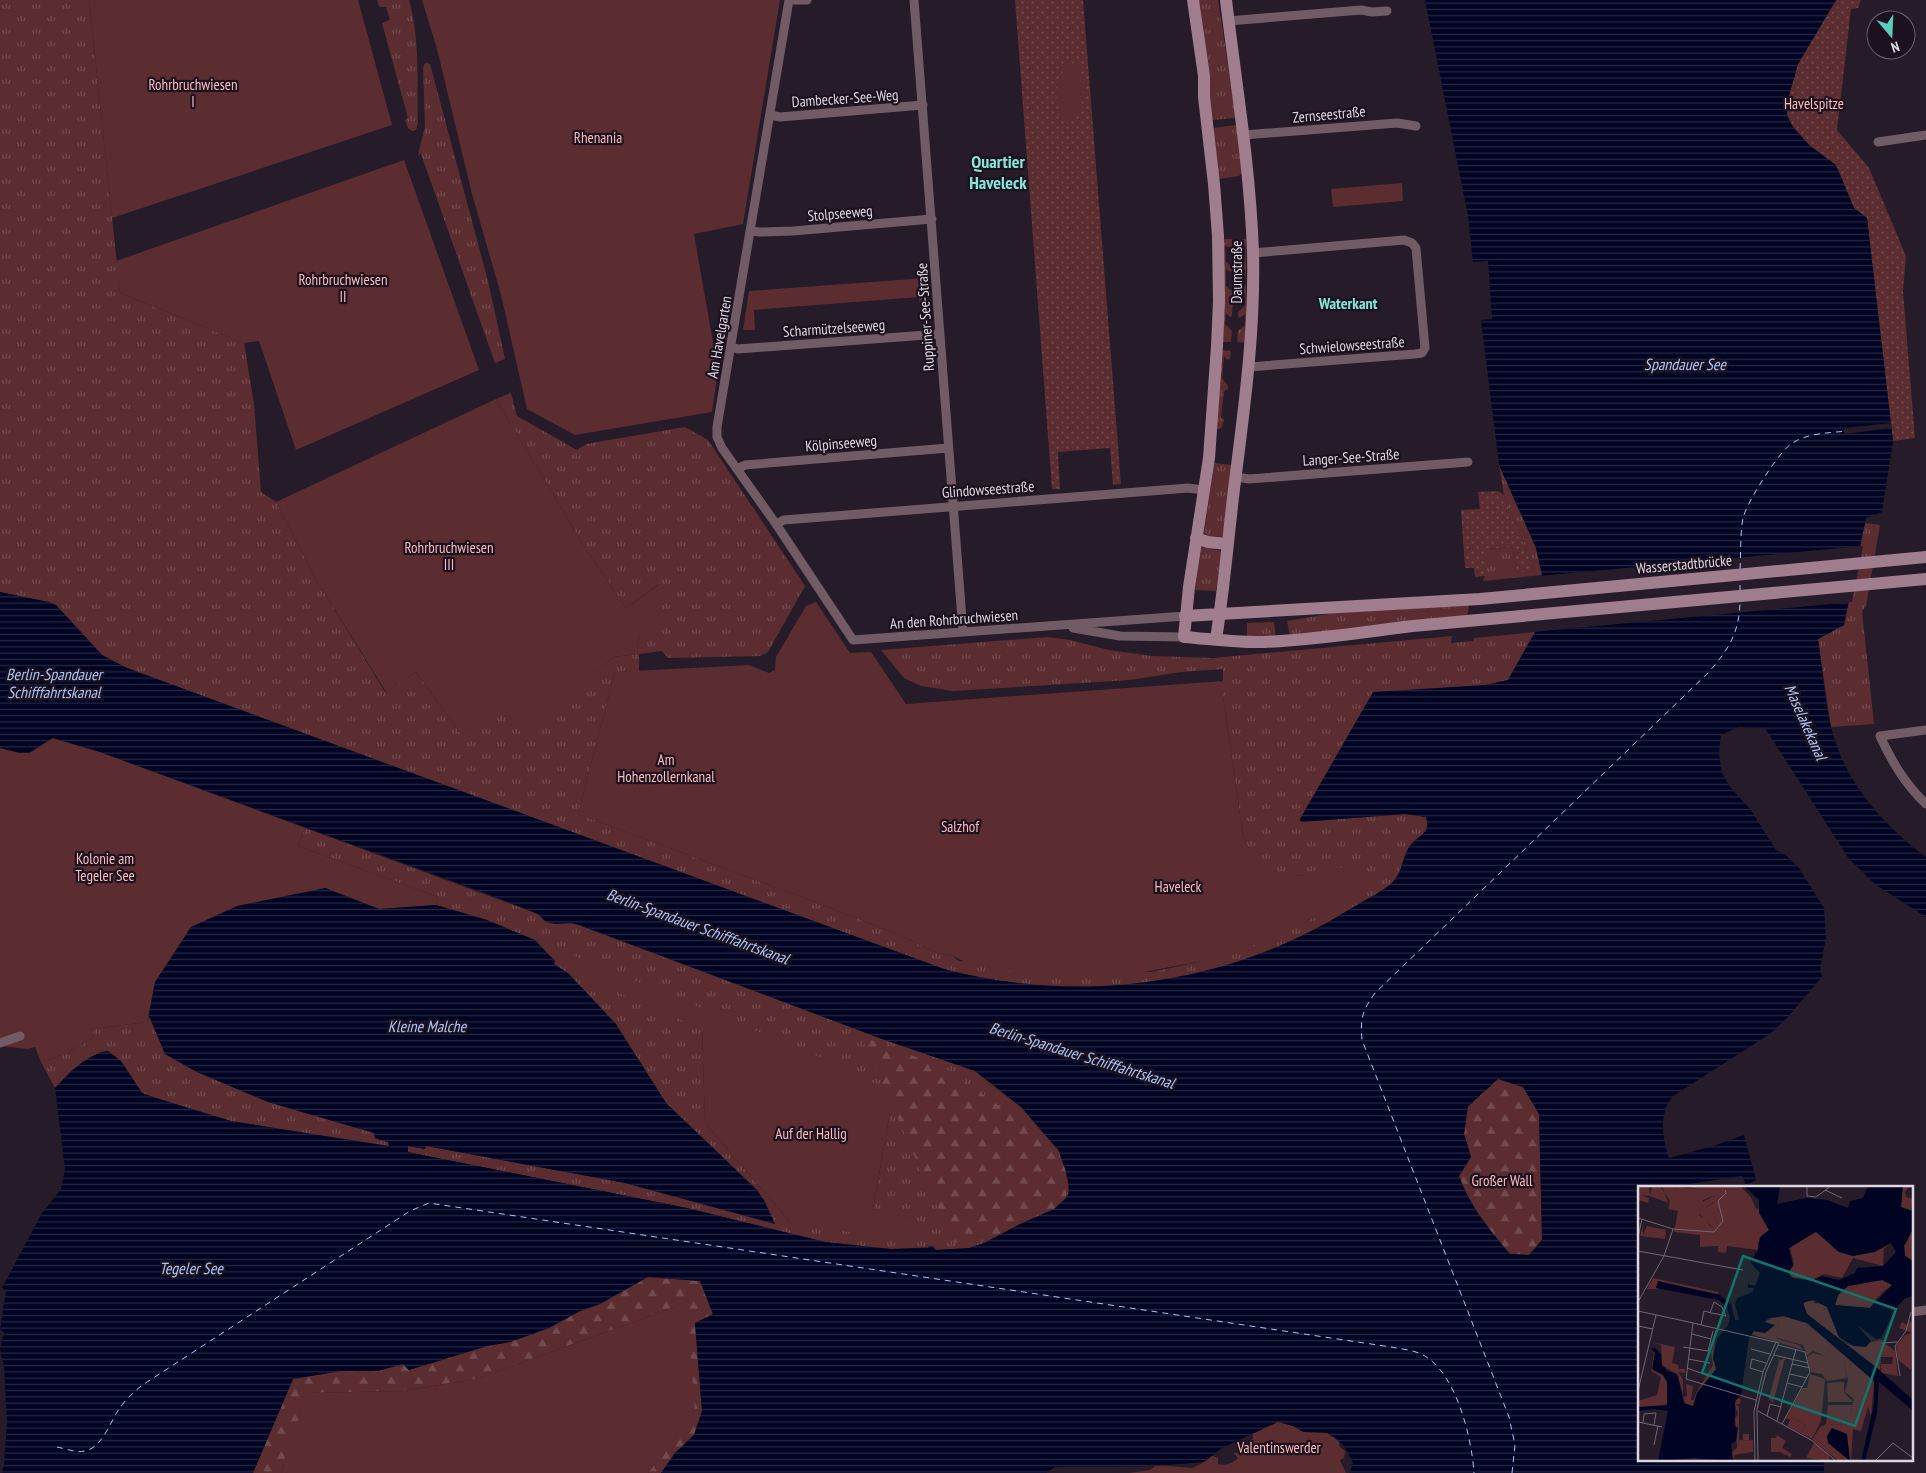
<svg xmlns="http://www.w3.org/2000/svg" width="1926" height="1473" font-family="'PT Sans Narrow',sans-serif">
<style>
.grass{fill:url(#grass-tufts);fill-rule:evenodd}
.forest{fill:url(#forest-firs)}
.park{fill:url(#park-dots)}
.garden{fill:#5b2d31}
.water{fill:url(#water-rules);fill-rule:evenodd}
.pier{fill:#261b28}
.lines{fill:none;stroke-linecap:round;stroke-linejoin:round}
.ferry{stroke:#abc5fa;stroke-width:1;stroke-dasharray:6 5;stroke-linecap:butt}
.street{stroke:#715c66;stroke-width:9}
.secondary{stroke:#a07e8e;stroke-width:12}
.labels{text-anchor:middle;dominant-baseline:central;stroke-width:4.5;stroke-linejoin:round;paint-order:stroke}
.park-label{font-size:15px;fill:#ffbbbe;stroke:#1c121f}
.street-label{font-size:15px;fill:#ded6e0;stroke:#1c121f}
.neighbourhood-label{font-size:16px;font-weight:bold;fill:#83e9d7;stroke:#1c121f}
.water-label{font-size:16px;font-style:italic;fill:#abc5fa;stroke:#1c121f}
.quarter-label{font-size:18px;font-weight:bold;fill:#83e9d7;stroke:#1c121f}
.inset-river{fill:none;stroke:#000322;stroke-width:2.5}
.inset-road{fill:none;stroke:#706672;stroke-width:1}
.view{fill:#0f766e;fill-opacity:0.15;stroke:#0f766e;stroke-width:2.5}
.inset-edge{fill:none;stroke:#ded6e0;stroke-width:2.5}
</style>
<defs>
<pattern id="grass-tufts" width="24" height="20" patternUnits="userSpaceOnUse" patternTransform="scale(1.25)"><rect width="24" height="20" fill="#5b2d31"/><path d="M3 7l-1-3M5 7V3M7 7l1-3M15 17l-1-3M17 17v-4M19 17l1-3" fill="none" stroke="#724b4f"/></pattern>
<pattern id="forest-firs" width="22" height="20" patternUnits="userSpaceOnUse" patternTransform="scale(1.25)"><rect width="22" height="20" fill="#5b2d31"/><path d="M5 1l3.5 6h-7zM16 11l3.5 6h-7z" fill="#724b4f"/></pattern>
<pattern id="park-dots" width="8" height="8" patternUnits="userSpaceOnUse" patternTransform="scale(1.25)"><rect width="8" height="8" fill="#5b2d31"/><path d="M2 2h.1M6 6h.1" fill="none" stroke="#724b4f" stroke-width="1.8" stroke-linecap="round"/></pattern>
<pattern id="water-rules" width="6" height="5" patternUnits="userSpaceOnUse" patternTransform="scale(1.25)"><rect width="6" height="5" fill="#000322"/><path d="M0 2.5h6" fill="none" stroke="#252742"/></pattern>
</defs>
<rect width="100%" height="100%" fill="#261b28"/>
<path class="grass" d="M0 0H89L120 293 244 343 254 404 261 492 276 502 314 576 385 692 416 672 461 734 500 704 523 734 613 657 637 654 639 634 659 584 626 608 584 546 496 399 511 393 517 416 577 450 586 444 685 427 708 440 805 586 768 652 760 656 668 658 662 651 639 654V671L615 672 578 814 815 902 897 934 939 954 951 955 959 961 1150 972C1217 960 1265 943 1325 912L1318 876C1279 876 1259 875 1243 836L1223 696V669L1181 672 1130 680 953 691 921 686 904 678 881 650 1048 637 1070 640 1109 650 1152 656 1213 658 1452 636 1451 643 1473 641 1474 638 1535 632 1508 680 1485 685 1300 819 1301 822 1405 814 1426 817C1432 836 1415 835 1408 849 1402 860 1401 875 1392 883 1379 894 1361 902 1347 911 1228 985 1079 1006 944 969L127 668 102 655 56 605 0 592Z
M377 0H409C420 38 417 83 418 123L416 130 412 131 408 128 405 120 408 118 382 23 390 20 386 7H379Z
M1199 0H1218L1236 118 1212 120Z
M427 63 430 64 488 281 505 359 495 363 421 154 418 155 425 127 423 69 424 64Z
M1237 125 1242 172 1239 176 1219 179 1213 128Z
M1224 239H1232V248L1225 246 1226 262 1233 268 1231 272 1226 269V286L1233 292 1232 316 1230 317 1226 313 1225 324 1232 331 1231 342H1223Z
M1238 239H1246V343L1237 342 1238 331 1245 325V314L1240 318 1238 316V312L1245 305V294L1239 297V292L1246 285 1245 269 1240 273 1238 270 1245 261V245L1239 248Z
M1222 350 1231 351 1230 359 1227 360 1224 356 1222 378 1228 386V389L1224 391 1221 418 1224 419 1222 428 1219 429H1217Z
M1214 463 1233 465 1224 536 1222 537 1209 536 1204 533Z
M1499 465 1536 548 1542 575 1483 581 1485 576 1483 549 1514 547 1516 573 1535 571 1504 495Z
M1865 523 1880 525 1866 606 1862 611 1874 724 1831 727 1818 639 1844 625Z
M1203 547 1222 551 1216 591 1195 590 1201 548Z
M1469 605 1467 618 1290 637 1287 621 1334 613Z
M1274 622 1276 638 1247 637V623Z
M305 828 538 914C548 925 566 921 579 925L882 1039 975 1071 1021 1107 1059 1151 1069 1186 1068 1196 1063 1203 984 1243 969 1248 937 1250 935 1249 934 1247 891 1249 825 1242 687 1208 407 1152 408 1146 425 1149 426 1146 625 1183 775 1223 731 1165 666 1103 637 1057 569 974 553 964 555 960 551 957 487 920 436 905 438 897 298 846ZM702 1029 890 1112 873 1210 916 1218 790 1222 705 1123Z
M149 1016 165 1054 197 1072 268 1102 374 1133 375 1138 388 1142 389 1147 231 1121 156 1098 142 1093 121 1061 101 1052 72 1070 55 1088 41 1062 66 1054 94 1037 92 1029 147 1022Z"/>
<path class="forest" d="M861 1036 945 1068 1044 1138 1066 1165V1206L973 1245 953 1242Z
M1498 1079 1523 1087 1539 1114 1542 1240 1529 1255 1510 1254C1489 1229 1471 1208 1459 1176L1471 1157 1464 1134 1468 1107Z
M648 1277 700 1281 713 1315 695 1323 702 1411 694 1435 675 1453 661 1473H648L654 1465 675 1307 476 1379 402 1391 308 1393 281 1473H253L293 1379 341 1371H378L403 1364 409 1370 487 1346 510 1342 549 1328 580 1311 600 1304Z"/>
<path class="park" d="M1015 0H1083L1121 484 1113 485 1110 448 1058 452 1060 489H1052Z
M1836 0H1861L1858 8 1851 9 1837 130 1869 168 1906 256 1903 291 1915 438 1893 441 1867 218 1854 208 1836 165 1809 145 1793 127 1787 115 1788 99 1798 64Z
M1498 491 1504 495 1535 571 1516 573 1514 547 1484 549 1485 576 1475 577 1474 568H1465L1461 510 1480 509 1478 492Z"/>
<path class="garden" d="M89 0H358L392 125 112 218Z
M422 0H780L743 224 694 234 718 371 712 412 575 435 527 409 501 295 472 194 437 49Z
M1070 63 1078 65C1087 80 1084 105 1075 120L1066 122C1053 108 1055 75 1070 63Z
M404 160 479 370 296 450 259 341 244 343 120 293 116 261Z
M1402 183 1403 201 1333 207 1331 189Z
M926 278 929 317H921L919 297 754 310 755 330H743L749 291Z
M496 399 584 546 626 608 660 584 662 620 639 634 637 654 613 657 523 735 500 705 461 734 416 672 386 692 314 576 276 502Z
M816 602 850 653 871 652 906 704 1223 681V696L1243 836C1259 874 1279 876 1318 876L1319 871 1350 866 1378 879 1325 912 1276 937 1240 950 1207 960 1133 974H1030L971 965 951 955 939 954 897 934 815 902 578 814 615 672 749 665 769 673 775 670 776 657 806 606Z
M52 738 100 752 305 828 298 846 438 897 436 905 379 909 325 888 155 982 147 1022 92 1029 94 1037 66 1054 41 1062 35 1047 28 1049 0 1046V748L20 753H29Z
M570 954 861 1074 876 1085 890 1112 873 1209 916 1218V1243L790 1222 705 1123 702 1029 567 970Z
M675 1307 688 1319 695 1412 648 1473H281L307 1393 402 1391 476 1379Z
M1297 1420 1325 1430 1331 1437H1336L1339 1441V1446L1345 1451 1344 1458 1340 1460 1346 1473H1129L1150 1470 1157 1465 1192 1468 1201 1464 1210 1455 1218 1458V1464C1226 1466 1233 1463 1238 1458L1234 1453 1241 1452 1253 1438V1433L1245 1425Z"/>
<path class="water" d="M1425 0H1836L1798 64 1788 99 1787 115 1793 127 1809 145 1836 165 1854 208 1867 218 1893 441 1882 512 1866 518 1844 625 1818 639C1822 668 1825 698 1831 727 1844 781 1882 824 1926 857V917L1876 885 1849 859 1765 728 1739 727 1721 735 1719 753 1722 773 1730 787 1750 809 1776 850 1784 853 1799 868 1824 908 1826 937 1820 969 1822 977 1787 1018 1770 1034 1676 1094C1658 1108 1662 1138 1669 1158L1716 1145 1744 1135 1756 1180 1746 1185 1742 1176 1670 1187H1640V1459H1824V1473H1350L1353 1463 1344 1446 1329 1433 1303 1432 1293 1426 1278 1422 1222 1448 1204 1462 1157 1466 1055 1467 1046 1473H661L675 1453 694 1435 702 1411 695 1323 713 1314 700 1281 648 1277 600 1304 580 1311 549 1328 510 1342 487 1346 409 1370 403 1364 378 1371H341L293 1379 253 1473H2L4 1464 7 1423 4 1367 0 1349 4 1332 0 1330 6 1291 2 1288 42 1213 61 1189 65 1169 55 1088C69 1074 87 1053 108 1051L121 1061 142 1093 156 1098 231 1121 389 1146 388 1142 375 1138 374 1133 268 1102 197 1072 165 1054 149 1016 155 982 191 927 237 906 325 888 379 909 436 905 487 920 535 940 555 961 554 964 569 974 616 1024 666 1103 757 1190 764 1200 775 1224 625 1183 426 1146 425 1149 408 1146V1152L687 1208 825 1242 891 1249 928 1248 929 1246H933L935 1250 969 1248 984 1243 1020 1224 1054 1209 1066 1198 1069 1192 1068 1178 1059 1151 1021 1107 975 1071 882 1039 579 925 572 923 555 924 546 922 538 914 496 897 100 752 53 738 29 753H20L0 748V592L49 602 56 605 102 655 127 668 944 969C1079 1005 1227 985 1347 911 1361 902 1379 894 1392 883 1401 875 1402 860 1408 849 1415 835 1432 836 1426 817L1405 814 1301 822 1300 819 1373 692 1485 685 1508 680 1535 632 1542 575 1536 548 1499 465 1481 320 1492 319 1488 261 1473 262 1468 216ZM1498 1079 1523 1087 1539 1114 1542 1240 1529 1255 1510 1254C1489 1229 1471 1208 1459 1176L1471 1157 1464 1134 1468 1106Z"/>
<path class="pier" d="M1891 423 1892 428 1844 434 1843 428Z
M1863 546 1852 602 1533 632 1539 576Z"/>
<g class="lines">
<path class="ferry" d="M1740 569C1741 552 1740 535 1743 518 1747 502 1778 453 1791 444 1806 433 1829 433 1847 431
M1740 591V580
M57 1447C67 1449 79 1454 88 1450 104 1444 110 1422 119 1409 125 1400 133 1393 141 1386L410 1211 429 1203 1391 1347C1401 1349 1413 1350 1421 1354 1456 1370 1472 1439 1474 1473
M1512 1473 1515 1445 1509 1417 1362 1040C1360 1019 1362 1011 1375 993L1708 673C1728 650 1739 634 1740 603"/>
<path class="street" d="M789 0 717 427V437L722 448 776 524 853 640 1185 616
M795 0H807
M914 0 963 632
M1228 21 1361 10 1372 12 1387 11
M770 115 780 117 923 105
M1243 135 1397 123 1416 126
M1878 142 1926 135
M750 231 760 232 793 231 932 219
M731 347 738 349 940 334
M1249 367 1415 354 1422 353 1425 348 1416 248 1412 243 1404 240 1253 253
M737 469 745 465 948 448
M1236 477 1249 479 1468 462
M776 524 784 520 1188 488 1204 490
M1073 628 1120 636 1184 637
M1926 730 1880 736C1892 762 1905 784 1926 804
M0 1043 20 1036
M1912 1312 1926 1310"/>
<path class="secondary" d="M1193 0 1204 76V97L1214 184 1218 236 1219 301 1217 346 1209 458 1189 587 1184 637C1211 639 1238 643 1264 642 1314 640 1364 632 1413 626L1926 579
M1196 538 1208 542 1227 544
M1185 616 1480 599 1926 557
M1216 639C1224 589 1228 539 1234 489 1244 410 1255 332 1253 252 1250 167 1236 84 1226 0"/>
</g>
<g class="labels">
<g class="park-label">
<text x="193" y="84">Rohrbruchwiesen<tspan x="193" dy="17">I</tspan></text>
<text x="1814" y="103">Havelspitze</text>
<text x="598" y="137">Rhenania</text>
<text x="343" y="279">Rohrbruchwiesen<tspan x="343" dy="17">II</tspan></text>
<text x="449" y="547">Rohrbruchwiesen<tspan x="449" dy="17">III</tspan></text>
<text x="666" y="759">Am<tspan x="666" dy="17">Hohenzollernkanal</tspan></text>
<text x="960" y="826">Salzhof</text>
<text x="105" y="858">Kolonie am<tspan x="105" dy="17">Tegeler See</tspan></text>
<text x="1178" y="886">Haveleck</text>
<text x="811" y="1133">Auf der Hallig</text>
<text x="1502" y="1180">Großer Wall</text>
<text x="1279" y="1447">Valentinswerder</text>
</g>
<g class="street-label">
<text transform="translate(845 98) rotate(-4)">Dambecker-See-Weg</text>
<text transform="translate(1329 114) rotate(-5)">Zernseestraße</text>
<text transform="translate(840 213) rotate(-5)">Stolpseeweg</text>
<text transform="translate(1236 272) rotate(-90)">Daumstraße</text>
<text transform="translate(925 317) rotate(-94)">Ruppiner-See-Straße</text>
<text transform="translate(834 328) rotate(-4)">Scharmützelseeweg</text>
<text transform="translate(719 337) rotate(-80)">Am Havelgarten</text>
<text transform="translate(1352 345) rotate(-4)">Schwielowseestraße</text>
<text transform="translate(841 443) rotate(-5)">Kölpinseeweg</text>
<text transform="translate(1351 457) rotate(-4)">Langer-See-Straße</text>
<text transform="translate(988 489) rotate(-4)">Glindowseestraße</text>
<text transform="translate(1684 564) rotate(-5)">Wasserstadtbrücke</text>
<text transform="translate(954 619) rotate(-4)">An den Rohrbruchwiesen</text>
</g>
<g class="neighbourhood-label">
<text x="1348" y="303">Waterkant</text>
</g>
<g class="water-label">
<text x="1685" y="364">Spandauer See</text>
<text x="54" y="674">Berlin-Spandauer<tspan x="54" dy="18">Schifffahrtskanal</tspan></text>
<text transform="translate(1806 722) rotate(66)">Maselakekanal</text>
<text transform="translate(698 926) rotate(20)">Berlin-Spandauer Schifffahrtskanal</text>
<text x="427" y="1026">Kleine Malche</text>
<text transform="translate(1082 1055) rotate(17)">Berlin-Spandauer Schifffahrtskanal</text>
<text x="191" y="1268">Tegeler See</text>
</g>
<g class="quarter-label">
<text x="998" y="161">Quartier<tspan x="998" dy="21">Haveleck</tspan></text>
</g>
</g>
<g transform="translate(1638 1186)">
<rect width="275" height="275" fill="#261b28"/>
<path d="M166 115 186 119 216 137 189 122 201 151 216 166 169 128ZM145 130 159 132 169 137 236 195 233 230 230 221 223 245 213 243 210 238 216 213 207 206 210 194 206 175 184 174 189 195 184 188 173 186 169 171 175 167 187 170 193 159 167 137 154 132 137 134 141 138 139 153 161 159 165 164 113 148 116 145 127 147 136 140 127 135ZM115 254V266L96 269 101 255Z" fill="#5b2d31"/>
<path d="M22 0 27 7 30 17 12 10 14 1ZM35 0 76 5 80 8 65 14V19L79 15 68 21 76 29 80 40 77 44ZM272 0 267 6 268 11 275 13 273 25 263 21 261 16 264 1ZM275 43 274 59 275 75 267 70 266 60ZM244 94 254 99 241 109 232 122 197 119 200 109 210 100ZM230 95 251 99 231 121 200 118 201 109ZM166 115H176L177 134 166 121ZM271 134 275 138V186L274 147 261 142 264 136 269 139ZM154 231 168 239 162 247 149 240ZM139 249 148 255 144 262 154 268 152 271 142 266H133V252H138Z" fill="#5b2d31" fill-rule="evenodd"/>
<path d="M15 92 80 106V108L20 96 18 102 28 103H9ZM77 153 75 171 79 182 59 207 55 220 47 218 40 189 24 179 23 159 13 156 37 161 34 177 41 179 40 183H47V187L40 186 45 193V211L49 210 48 198 55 200 53 214H56L58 207 75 179 73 167ZM12 161 17 167 16 185 25 189 29 196V220L0 221V215L19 209 23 191 13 185 16 168ZM142 171V174L147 172 135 217 132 213 130 216ZM99 212 103 213 102 218H98L101 221V254H105V248H111V254H115L101 255 95 275 94 266 99 262 97 232 100 229 97 218ZM188 238 211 239 215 243 213 275H200L174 254 182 241Z" fill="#5b2d31"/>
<path d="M0 0H11L12 10 2 9 11 12 10 17 0 14ZM23 0H35L47 12H56L62 30 69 33 71 39 77 43 80 40 76 29 67 22 79 15 65 20 64 16 80 8 46 0H102L113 11 118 23 123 22 131 45 120 56V64L89 60 88 67 80 66V60L62 61V49L36 46 40 25 30 23 32 15ZM5 39V49L9 40 28 44 27 53 2 50ZM178 44 199 65 215 70 253 58 246 62 245 80 215 72 204 92 186 88 174 94 152 91 151 85 156 78 152 62ZM230 95H243L251 99 231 121 199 118 201 109ZM179 116 188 121 192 131 190 139 198 148 177 130 181 120ZM148 131 167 137 194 159 187 170 175 165 169 170 165 159 139 152 141 138 132 132ZM274 147 273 184 260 174 258 160 267 149ZM243 154 257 165 260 190 243 187V178H254L255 171H243L242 186 207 157 216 160ZM196 167 206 174 209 192 189 195 184 175H181ZM172 188 187 193 183 235 174 253 162 247 168 239 154 231 152 234 148 232 164 202H169ZM206 196V206L215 216H190L189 197ZM190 219H214L211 239 188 238ZM176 257 190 268 193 275 168 272Z" fill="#5b2d31"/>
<path d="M106 0H142L139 18 168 12 189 14 210 22 212 15 225 12 230 0H265L263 21 275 25V43L266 60 267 70 275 75V110L267 112 258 122 243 152 238 153 219 139 233 155 228 161 216 160 201 151 189 121 175 114 165 117 169 128 238 181 275 214V225L241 196 239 227 227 275H223L236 218V195L169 137 145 130 131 132 126 136 137 139 127 147 116 145 111 152 103 209 97 215V240L100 242 98 255 93 258 95 275 56 272 20 275 30 225 15 223 1 225 0 228V221L29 219V196L25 189 14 183 17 167 12 162H17L23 168 24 179 29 185 39 188 46 217 55 220 59 207 78 183 75 172 79 153 90 139 92 132 89 121 81 114 18 102 20 95 82 109 93 118 97 134H101L97 118 99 112 115 106 116 102H110V98L117 100 122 87 112 76 120 64 122 51 131 44 121 27V14ZM178 46 201 66 215 70 237 66 253 57 258 66 245 80 219 82 217 87 201 94 184 90 174 95 155 92 150 87 155 80 151 62ZM244 94 254 99 232 122 197 119 200 109 210 100ZM194 242 209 248 212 275 190 257 189 250Z" fill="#000322" fill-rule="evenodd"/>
<path class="inset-river" d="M138 16V54L149 68M150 68 140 84 144 95 216 133 252 123M82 155 92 152 98 141 137 123V84L146 71"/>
<path class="inset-road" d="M169 0V10L178 11 193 0M187 4 204 12M0 32 35 43 76 46 85 35 80 15 88 7 87 4M0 51 4 33M0 65 105 84M0 116 26 70 35 43M0 125 60 138M55 137 48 193 118 214M59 138 141 157 128 186 119 223 120 275M63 139 66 125 70 126 73 127 79 128 88 130 84 121 76 116 72 127M0 140 15 143M54 148 73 153M244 157 259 156M140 159 167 166 172 186 144 238M45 161 70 165 75 145M113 163 132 168M136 169 170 177M50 173 72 177M154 178 172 182M49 182 68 189M125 186 112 182 114 173 128 177M152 188 169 192M262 190 257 160 268 145 273 126M149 197 164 201M0 205 18 129M120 225 173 254 198 275M129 230 132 218 143 221M139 235 158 163M0 236 24 241M5 237 6 228 18 227 16 239M16 259 20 240M117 275 116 225 125 186 138 156M237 275 255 257 275 272"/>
<path class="view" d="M105 70 258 123 217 240 64 187Z"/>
<rect width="275" height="275" class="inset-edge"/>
</g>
<g transform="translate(1891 35) rotate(161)"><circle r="24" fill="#1c121f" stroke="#6a606c"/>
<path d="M0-4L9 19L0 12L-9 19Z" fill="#5bcebb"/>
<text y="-8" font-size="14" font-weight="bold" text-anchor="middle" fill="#ded6e0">N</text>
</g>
</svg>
